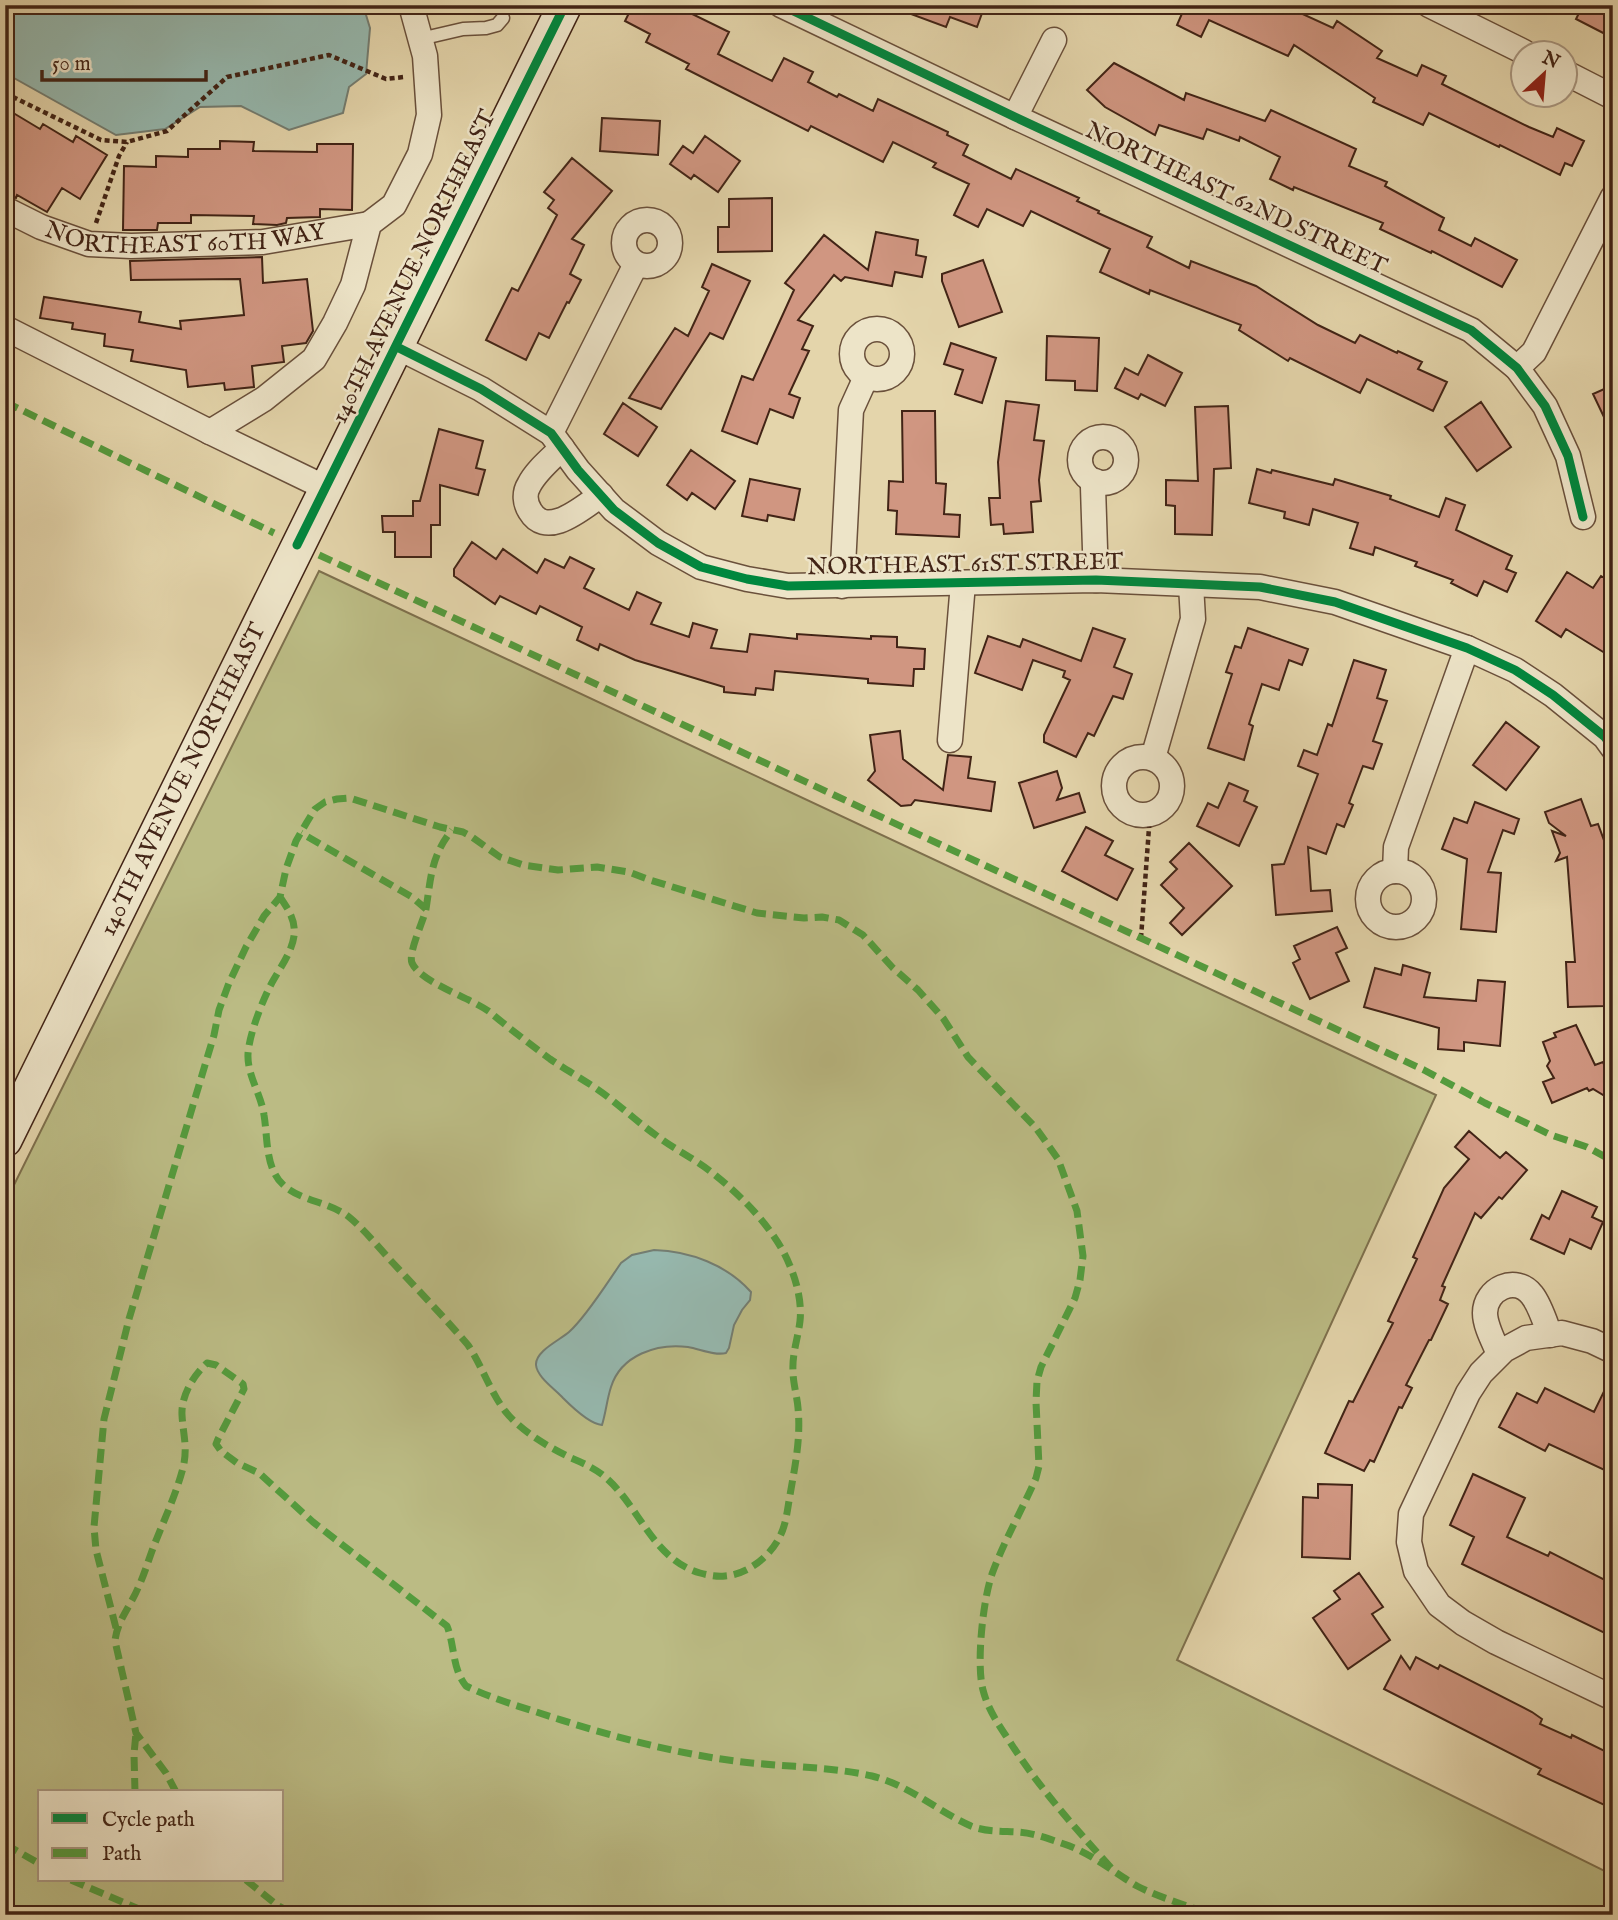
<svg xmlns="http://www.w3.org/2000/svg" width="1618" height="1920" font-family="'IM FELL English',serif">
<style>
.green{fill:#bbbb84;stroke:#7e704d;stroke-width:2;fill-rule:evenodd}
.water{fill:#96b8ae;stroke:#747d71;stroke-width:2}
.building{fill:#d09681;stroke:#422416;stroke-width:2}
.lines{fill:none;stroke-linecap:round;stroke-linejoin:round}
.lane-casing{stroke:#6a503b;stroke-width:15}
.street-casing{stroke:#6a503b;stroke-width:27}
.secondary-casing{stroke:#422416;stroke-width:36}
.path{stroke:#422416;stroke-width:4.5;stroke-dasharray:5 3.5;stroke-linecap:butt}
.lane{stroke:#ede4c8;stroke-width:12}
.street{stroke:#ede4c8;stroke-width:24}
.secondary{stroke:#ede4c8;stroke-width:33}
.quiet{stroke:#549b3d;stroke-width:7;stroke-dasharray:14 7;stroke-linecap:butt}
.cycleway-casing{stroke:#ede4c8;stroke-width:13}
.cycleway{stroke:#00873e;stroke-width:9}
.labels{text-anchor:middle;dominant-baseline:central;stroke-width:5;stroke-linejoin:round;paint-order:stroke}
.street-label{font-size:24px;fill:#422416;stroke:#ede4c8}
</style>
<rect width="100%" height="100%" fill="#e4d5ab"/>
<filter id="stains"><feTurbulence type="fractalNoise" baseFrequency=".00286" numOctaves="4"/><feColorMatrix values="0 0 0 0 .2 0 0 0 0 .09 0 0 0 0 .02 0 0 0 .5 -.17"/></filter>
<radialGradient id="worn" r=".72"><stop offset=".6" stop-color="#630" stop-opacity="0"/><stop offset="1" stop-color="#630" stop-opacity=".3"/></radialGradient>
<path class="green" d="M319 571 1436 1095 1177 1660 1613 1875V1915H5V1203ZM40 1792H282V1880H40Z"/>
<path class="water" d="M5 5H363L370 28 366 74 349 87 343 113 289 130 241 106 200 107 165 129 116 135 5 73Z
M654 1250C690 1251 727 1265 751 1292L750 1300 742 1310 734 1325 729 1348 726 1353C715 1356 700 1349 688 1347 657 1343 621 1355 611 1387 607 1399 606 1412 602 1425 590 1424 572 1407 563 1398 555 1389 537 1377 536 1365 535 1351 560 1340 569 1332 586 1317 607 1283 621 1263L632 1255Z"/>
<path class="building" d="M633 5H674L729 32 718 54 772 81 784 58 813 72 808 82 837 97 839 94 873 111 878 99 948 132 947 135 968 145 963 155 1011 179 1016 169 1079 198 1077 201 1099 211 1098 213 1152 237 1147 247 1189 268 1191 261 1256 286 1318 325 1355 343 1360 335 1397 353 1398 351 1422 362 1418 369 1447 382 1433 411 1367 379 1360 393 1290 358 1288 361 1239 330 1241 325 1150 290 1149 294 1100 272 1110 249 1031 211 1023 226 987 209 978 227 954 215 969 184 933 167 936 163 893 142 883 162 811 126 808 131 686 69 689 64 646 42 650 34 625 21Z
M893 5H985L977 27 950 17 946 27 892 7Z
M1176 5H1283L1333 28 1337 21 1382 51 1377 58 1417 76 1422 65 1446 76 1442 84 1529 127 1553 137 1557 128 1584 141 1572 166 1565 163 1560 175 1500 145 1499 147 1429 113 1423 125 1373 102 1375 98 1294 45 1288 56 1209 20 1201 37 1177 25 1184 9Z
M1583 5H1613V38L1576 19Z
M1114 63 1184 100 1186 93 1265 121 1271 110 1356 149 1349 166 1387 182 1385 186 1444 218 1439 230 1471 246 1475 238 1517 260 1502 287 1432 251 1431 253 1380 229 1383 223 1294 187 1293 190 1270 179 1280 157 1240 137 1239 141 1207 129 1203 139 1159 125 1155 135 1105 107 1087 90Z
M5 108 40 129 43 124 73 142 76 136 107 155 80 199 62 188 47 212 17 195 16 198 5 194Z
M602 118 660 121 658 155 600 151Z
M705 136 740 161 718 192 694 175 691 179 670 164 683 146 693 153Z
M220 141 254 142 253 151 317 152V144H353L352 210 320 209V217L287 218 286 223 277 225 253 224 254 216 191 215V223H158L157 230H123L124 166 156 167V156L188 157V149H220Z
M572 158 612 191 572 239 584 245 570 274 581 280 569 303 567 302 549 338 539 333 526 360 486 340 512 288 518 291 557 215 548 208 554 200 544 192Z
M772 198V251L718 252V227H729V199Z
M876 232 918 240 916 255 926 257 922 277 895 272 892 286 845 277 841 281 834 275 798 320 813 326 802 349 809 351 789 394 800 398 793 418 770 409 757 444 722 431 742 376 753 380 794 290 785 283 824 235 868 270Z
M262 257 263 283 307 279 313 331 306 343 282 346 284 362 252 366 254 387 225 390 224 383 188 387 186 370 131 361 133 350 104 346 105 334 72 329 73 323 40 318 44 297 141 312 139 322 181 329 180 321 244 315 240 279 131 280 130 261Z
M983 260 1002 312 959 327 942 281V274Z
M712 264 750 281 723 339 710 333 661 409 629 398 675 328 688 336 709 291 702 287Z
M1047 336 1099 338 1097 391 1075 390V381L1046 380Z
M951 343 996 358 982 403 955 394 963 370 944 364Z
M1148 355 1182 373 1165 406 1141 394 1138 399 1115 388 1125 368 1138 375Z
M1613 385V436L1593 394Z
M1006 401 1039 405 1034 440 1044 441 1039 480 1041 501 1031 502 1033 532 1004 534 1003 524 991 525 989 498H1000L998 462Z
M1481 402 1511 447 1477 471 1445 427Z
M623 403 657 427 638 456 604 434Z
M1228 406 1231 468 1214 469 1212 535 1175 534V506L1166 505V480L1198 481 1195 407Z
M902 411H935L936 483 946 484 944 514 960 515 959 537 896 534 897 511 888 510 889 481 903 482Z
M439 429 483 441 476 468 485 470 478 495 440 485V525H431V557H395V532H383L382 516H413V501H420Z
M691 450 735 481 715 509 692 493 687 500 667 485Z
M1257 469 1271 473 1272 470 1333 485 1335 479 1391 496 1390 499 1439 517 1446 498 1465 505 1456 530 1512 556 1506 569 1516 573 1507 592 1484 581 1477 596 1451 583 1453 580 1415 566 1417 562 1375 547 1373 555 1350 548 1358 523 1313 509 1309 525 1284 518 1285 512 1249 503Z
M750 479 800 489 794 520 768 515 767 521 742 516Z
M472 542 496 559 503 549 537 573 545 559 564 568 570 557 594 569 584 588 629 610 637 592 661 603 651 624 689 637 693 623 717 630 711 648 747 652 750 634 797 639V634L871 639V636L897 637V647L925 649 924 669H914L913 686 868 683V679L775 671 773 690 756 688 755 695 724 692V687L635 660 600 644 598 650 577 640 582 627 540 606 536 614 500 596 495 604 454 576V569Z
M1567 572 1593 588 1601 576 1613 583V658L1566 629 1561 637 1536 621Z
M1093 628 1125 639 1114 667 1132 674 1123 699 1113 696 1094 736 1088 733 1076 757 1044 742V735L1070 680 1063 677 1065 671 1033 660 1022 690 975 673 988 636 1020 647 1023 639 1081 661Z
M1248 628 1308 649 1302 665 1289 660 1279 690 1262 684 1249 724 1253 726 1244 760 1208 748 1232 674 1226 672 1235 646 1241 648Z
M1354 660 1386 670 1377 698 1387 701 1373 741 1382 744 1373 769 1363 766 1349 803 1353 805 1344 827 1337 824 1326 854 1308 847 1311 891 1330 890 1332 911 1276 915 1272 865 1284 864 1318 774 1298 766 1304 750 1317 755 1328 724 1332 726Z
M1506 722 1539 747 1506 790 1473 765Z
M900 731 903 759 943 790 948 755 971 757 968 778 995 782 991 811 915 800 911 805 901 806 868 780 875 771 870 735Z
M1057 771 1062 788 1057 800 1079 793 1085 812 1034 828 1019 783Z
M1229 783 1248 791 1244 801 1257 807 1239 846 1197 826 1208 803 1218 808Z
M1581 799 1591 826 1598 824 1613 865V905H1608L1613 949V974L1604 975 1605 1006 1568 1007 1566 962H1575L1567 857 1556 861 1560 853 1552 831 1566 836 1549 823 1545 812Z
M1475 802 1519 819 1514 834 1503 830 1488 872 1501 873 1496 932 1461 929 1467 859 1442 849 1454 818 1467 823Z
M1086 827 1113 841 1105 855 1133 869 1117 900 1062 871Z
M1189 843 1232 886 1182 935 1170 923 1184 908 1161 885 1177 869 1170 862Z
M1337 927 1347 948 1336 953 1349 981 1310 999 1293 963 1300 959 1294 946Z
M1403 965 1430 973 1424 997 1476 1001 1478 980 1505 982 1500 1046 1464 1042V1051L1438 1049 1439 1028 1364 1007 1375 968 1401 975Z
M1576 1025 1595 1065 1603 1062 1613 1085V1101L1593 1089 1589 1091 1587 1088 1552 1103 1543 1082 1554 1078 1547 1066 1550 1061 1543 1042 1556 1037 1554 1033Z
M1469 1131 1500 1158 1506 1152 1527 1170 1502 1199 1499 1197 1481 1218 1475 1213 1442 1286 1445 1287 1440 1300 1448 1304 1431 1340H1429L1406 1385 1412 1388 1402 1408 1399 1407 1374 1462 1370 1460 1364 1471 1325 1453 1349 1401 1353 1402 1393 1323 1388 1321 1417 1259 1413 1257 1444 1188 1469 1159 1455 1147Z
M1562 1191 1597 1207 1592 1217 1603 1222 1591 1249 1570 1239 1564 1254 1531 1239 1542 1215 1549 1219Z
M1613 1373V1474L1549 1444 1545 1451 1499 1427 1517 1393 1537 1403 1545 1388 1594 1412Z
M1473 1474 1525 1498 1507 1537 1548 1556 1550 1552 1613 1584V1637L1462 1564 1474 1537 1450 1525Z
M1318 1484 1352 1485 1350 1559 1302 1557 1303 1497 1318 1498Z
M1359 1573 1383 1607 1372 1614 1390 1640 1348 1669 1313 1618 1340 1599 1334 1591Z
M1401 1656 1410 1669 1416 1657 1438 1669 1440 1665 1532 1712 1542 1719 1540 1724 1571 1738 1572 1735 1613 1755V1809L1538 1774 1541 1769 1384 1689Z"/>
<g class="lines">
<g class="lane-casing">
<path id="lane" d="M420 39 463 29 486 28 497 25 503 18
M5 1910 11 1915"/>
</g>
<g class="street-casing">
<g id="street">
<path d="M781 5 1015 117 1471 330 1517 368 1545 406 1568 456 1583 517"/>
<path d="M1429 5 1524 52"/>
<path d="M1566 73 1613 97"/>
<path d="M1015 117 1054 40"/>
<path id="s1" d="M5 209 41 227 89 244 131 246 263 242 369 224"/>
<circle cx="647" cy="243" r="23"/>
<path d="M5 328 210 432 326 488"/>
<circle cx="877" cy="354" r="25"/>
<path d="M397 347 481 389 551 433 578 470 614 510 658 543 701 567 747 579 788 586 1096 580 1260 587 1335 602 1467 648 1515 670 1553 695 1605 737 1613 748"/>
<path d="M1517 368 1534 352 1613 197"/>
<path d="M210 432 264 399 314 359 335 323 353 285 369 224 394 205 420 154 429 115 425 56 411 5"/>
<path d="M551 433 636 264"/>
<circle cx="1103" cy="460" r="23"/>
<path d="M562 448C551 459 536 471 529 485 524 493 525 503 530 511 547 540 583 507 601 495"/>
<path d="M1095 481 1093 487 1096 580"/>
<path d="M842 586 851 410 866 377"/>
<path d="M950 740 963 583"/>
<circle cx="1143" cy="786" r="29"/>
<path d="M1153 758 1193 619 1191 585"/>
<path d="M1395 871 1396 847 1467 648"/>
<circle cx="1396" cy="899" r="28"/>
<path d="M1613 1351 1592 1341 1562 1333 1526 1338 1504 1350 1481 1373 1468 1393 1411 1514 1409 1542 1416 1571 1439 1605 1463 1623 1496 1642 1613 1698"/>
<path d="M1499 1354C1494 1342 1485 1326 1485 1313 1485 1289 1516 1274 1532 1295 1540 1305 1545 1322 1550 1335"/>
</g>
</g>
<g class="secondary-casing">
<g id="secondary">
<path id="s2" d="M5 1140 565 5"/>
</g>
</g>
<path class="path" d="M5 93 101 140 127 142 167 131 227 77 329 55 386 79 404 77
M96 223 119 156 127 142
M1141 938 1150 814"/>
<use href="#lane" class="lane"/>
<use href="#street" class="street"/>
<use href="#secondary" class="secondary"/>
<path class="quiet" d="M5 402 274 533
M319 555 1424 1070 1485 1103 1551 1135 1587 1147 1613 1161
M280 897C288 909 296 920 294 936 292 951 282 965 274 979 264 996 249 1034 248 1054 247 1075 261 1094 264 1115 267 1133 266 1156 274 1172 287 1201 326 1199 349 1217 365 1230 379 1248 393 1263 418 1290 444 1317 468 1345 482 1366 490 1391 505 1411 522 1432 547 1446 571 1458 583 1463 594 1468 604 1476 639 1505 652 1559 700 1573 707 1575 717 1577 725 1576 751 1574 777 1551 784 1526 787 1516 788 1506 790 1495 795 1466 801 1438 798 1408 797 1396 793 1383 793 1371 792 1354 798 1338 800 1321 802 1304 797 1282 790 1266 776 1230 740 1194 710 1171 693 1158 674 1149 657 1136 640 1124 625 1110 608 1097 590 1083 569 1072 550 1059 530 1044 510 1029 491 1013 472 998 421 983 412 963 408 953 423 922 426 909L412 897 301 833
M426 909C431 877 431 856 452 830
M116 1628 96 1550 94 1527 104 1419 129 1319 214 1035 219 1010 229 983 246 947 264 916 280 897 286 869 296 841 307 822 315 809 325 802 337 799 350 798 440 827 463 832 472 837 500 857 523 865 558 870 597 867 629 872 650 880 757 913 804 918 822 917 839 920 863 935 893 968 918 990 943 1018 968 1057 1036 1128 1058 1159 1077 1211 1083 1256 1080 1280 1075 1298 1041 1367 1037 1381 1036 1402 1039 1466 1036 1478C1022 1510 1004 1541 992 1574 983 1600 976 1664 983 1690 988 1710 999 1725 1010 1742 1040 1789 1076 1829 1113 1870
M135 1792 134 1754 136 1733
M176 1792 166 1773 136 1733 115 1641C117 1621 130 1607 138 1588 145 1573 149 1558 155 1543 165 1518 176 1494 183 1468 188 1448 183 1434 182 1415 181 1396 193 1376 207 1363L216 1365 243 1384 244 1389 218 1439 216 1444 221 1451 237 1463 259 1473 313 1522 447 1626C455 1646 452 1669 466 1686 495 1700 525 1708 555 1718 614 1737 674 1753 735 1761 780 1767 828 1766 872 1776 909 1785 937 1811 971 1826 986 1832 1002 1831 1018 1832 1034 1833 1049 1839 1064 1844 1091 1853 1113 1872 1137 1886 1160 1898 1187 1905 1211 1915
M5 1844 40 1864
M71 1880 153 1915
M246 1880 277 1905 295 1915
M8 1915 9 1913"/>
<g class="cycleway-casing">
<path id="cycleway" d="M781 5 1015 117 1471 330 1517 368 1545 406 1568 456 1583 517
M397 347 481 389 551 433 578 470 614 510 658 543 701 567 747 579 788 586 1096 580 1260 587 1335 602 1467 648 1515 670 1553 695 1605 737 1613 748
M297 545 565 5"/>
</g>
<use href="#cycleway" class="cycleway"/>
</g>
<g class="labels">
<g class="street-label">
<text transform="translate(1236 199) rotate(25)">NORTHEAST 62ND STREET</text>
<text stroke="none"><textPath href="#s1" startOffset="187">NORTHEAST 60TH WAY</textPath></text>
<text transform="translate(414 267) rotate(-64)">140TH AVENUE NORTHEAST</text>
<text transform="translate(965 565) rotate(-1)">NORTHEAST 61ST STREET</text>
<text stroke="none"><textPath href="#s2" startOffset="402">140TH AVENUE NORTHEAST</textPath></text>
</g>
</g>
<rect width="1618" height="1920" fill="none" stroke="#e4d5ab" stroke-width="28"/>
<rect x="7" y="7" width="1604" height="1906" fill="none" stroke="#422416" stroke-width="3.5"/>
<rect x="14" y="14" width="1590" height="1892" fill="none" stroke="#422416" stroke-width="2"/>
<rect x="38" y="1790" width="245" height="91" fill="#ede4c8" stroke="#a99781" stroke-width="2"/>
<rect x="52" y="1813" width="35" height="10" fill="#00873e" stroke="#a99781" stroke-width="2"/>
<text x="102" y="1826" font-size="21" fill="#422416">Cycle path</text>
<rect x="52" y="1848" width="35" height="10" fill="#549b3d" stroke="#a99781" stroke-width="2"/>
<text x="102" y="1860" font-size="21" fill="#422416">Path</text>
<g transform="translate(1544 74) rotate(26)"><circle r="33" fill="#ede4c8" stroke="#a99781" stroke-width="2"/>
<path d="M0-5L12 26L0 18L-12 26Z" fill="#8f2418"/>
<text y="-10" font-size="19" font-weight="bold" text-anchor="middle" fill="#422416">N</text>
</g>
<path d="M42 70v10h164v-10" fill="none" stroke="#422416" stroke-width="3.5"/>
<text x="52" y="70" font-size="21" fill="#422416" stroke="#ede4c8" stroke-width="5" paint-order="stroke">50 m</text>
<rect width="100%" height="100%" filter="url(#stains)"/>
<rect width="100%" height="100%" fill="url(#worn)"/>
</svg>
